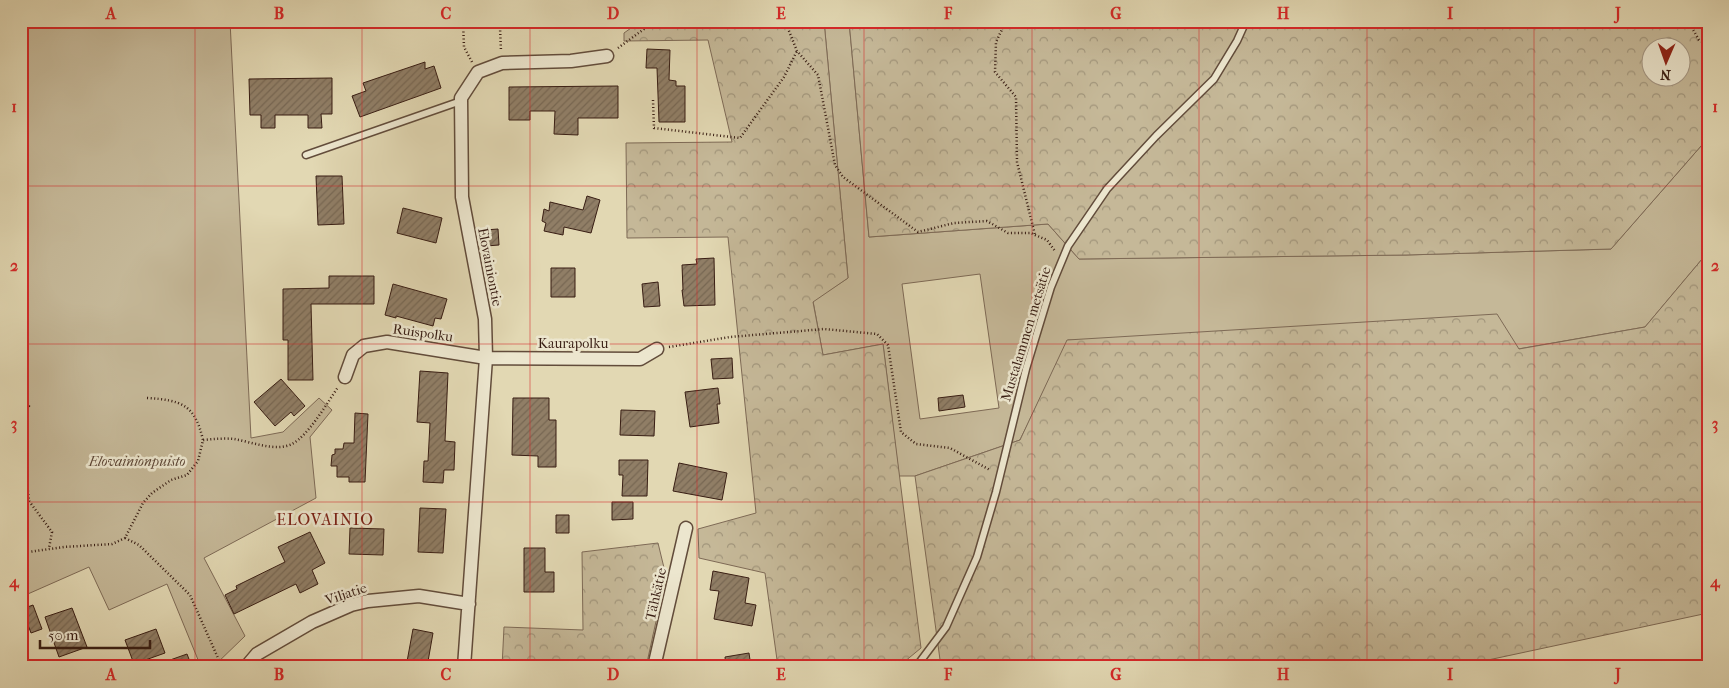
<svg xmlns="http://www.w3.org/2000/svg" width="1729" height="688" font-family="'IM FELL French Canon',serif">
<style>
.green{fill:#c5b898;stroke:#7e6a56;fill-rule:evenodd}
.forest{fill:url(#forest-crowns);stroke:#7e6a56;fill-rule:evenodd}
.building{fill:url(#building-hatch);stroke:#381d13}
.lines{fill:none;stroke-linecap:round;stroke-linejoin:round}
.lane-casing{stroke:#624c3b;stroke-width:9}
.street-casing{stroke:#624c3b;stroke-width:15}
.path{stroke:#381d13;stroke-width:2.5;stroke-dasharray:1 2.5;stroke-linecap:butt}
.lane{stroke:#ece6ce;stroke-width:6}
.street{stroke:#ece6ce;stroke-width:12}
.grid{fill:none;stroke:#d62828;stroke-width:1;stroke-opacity:0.55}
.labels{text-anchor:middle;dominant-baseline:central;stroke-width:5;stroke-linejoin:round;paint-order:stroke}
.street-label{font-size:14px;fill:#381d13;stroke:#ece6ce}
.park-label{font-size:14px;font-style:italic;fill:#5b4434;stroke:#ece6ce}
.quarter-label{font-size:16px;letter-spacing:1px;fill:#7a1f14;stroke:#ece6ce}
.neatline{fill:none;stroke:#d62828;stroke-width:2}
.grid-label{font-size:16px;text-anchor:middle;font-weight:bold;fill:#d62828}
</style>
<defs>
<pattern id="forest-crowns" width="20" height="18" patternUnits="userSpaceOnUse" patternTransform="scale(1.25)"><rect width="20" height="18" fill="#c5b898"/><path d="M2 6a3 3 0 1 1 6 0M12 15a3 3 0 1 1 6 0" fill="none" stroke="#a1957b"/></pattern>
<pattern id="building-hatch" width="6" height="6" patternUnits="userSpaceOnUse" patternTransform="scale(1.25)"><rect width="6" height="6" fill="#907e66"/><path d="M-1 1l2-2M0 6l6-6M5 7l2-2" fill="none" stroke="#776753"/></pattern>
</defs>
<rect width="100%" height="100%" fill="#e2d8b3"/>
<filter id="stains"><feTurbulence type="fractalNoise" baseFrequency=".004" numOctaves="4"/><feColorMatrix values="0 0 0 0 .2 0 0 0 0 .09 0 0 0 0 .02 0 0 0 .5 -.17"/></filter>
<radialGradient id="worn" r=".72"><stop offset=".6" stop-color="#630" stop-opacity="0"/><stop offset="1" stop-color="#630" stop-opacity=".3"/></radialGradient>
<path class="green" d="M26 21H230L251 438 283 432 319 398 332 410 310 437 316 498 204 558 245 636 213 667H201L167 584 109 610 89 567 21 597V32Z
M824 21H849L869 237 1048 224 1079 259 1406 255 1611 249 1708 138V252L1645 327 1518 349 1068 340 1020 440 915 476H899L883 344 823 355 813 301 848 278ZM980 274 999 408 920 419 902 284Z"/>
<path class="forest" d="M641 21H824L848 278 813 302 823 355 883 344 921 648 898 667H778L765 573 699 558 698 529 756 513 728 237 627 238 626 143 732 142 708 40 624 41V33Z
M849 21H1708V138L1611 249 1406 255 1079 259 1048 224 869 237ZM1652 48H1682V78H1652Z
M1708 252V613L1474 663 1466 667H941L915 476 1020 440 1067 340 1497 314 1519 349 1645 327Z
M658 543 666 576 646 667H502L504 627 583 630 582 552Z"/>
<path class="building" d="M647 49 670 50 669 80 676 81V86H685V122H659L657 68H646Z
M425 62V69L434 66 441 88 360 117 352 96 366 91 363 83Z
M332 78V114H321L322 128H308V115H275V128H261V115H250L249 79Z
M618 86V118H578V135L554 134 555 111H530V120H509V87Z
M316 176H342L344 224 318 225Z
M587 196 600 200 591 233 564 227 563 235 544 231 546 223 542 221 544 209 549 211 550 202 583 210Z
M403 208 442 218 436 243 397 233Z
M498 229 499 245 486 246 485 230Z
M714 258 715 305 684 306 682 290H683L682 265 697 264 696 259Z
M551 268H575V297H551Z
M329 276H374V304H311L313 380H288V340H283V289L329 288Z
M658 282 660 306 644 307 642 284Z
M393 284 447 299 441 319 435 318 433 326 396 316V318L385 315Z
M732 358 733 378 713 379 711 359Z
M420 371 448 373 445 441 455 442 454 470H444L443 483 423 482 424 461H428L430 423 417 422Z
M281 379 305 406 294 416 291 412 275 426 254 402Z
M718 388 720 404H717L719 423 690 427 685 392Z
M963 395 965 407 939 411 938 398Z
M513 398H549V420H556V467H538V456L512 455Z
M621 410 655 411 654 436 620 435Z
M355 413 368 414 365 482H349V477H337V466H331L332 455 335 454V449H343L344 443H354Z
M619 460H648L647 496H622L623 475H619Z
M679 463 727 473 722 500 673 491Z
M612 502H633V519L612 520Z
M420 508 446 509 443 553 418 552Z
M556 515H569V533H556Z
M350 528 384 529 383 555 349 554Z
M310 532 325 563 312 570 318 584 300 593 296 584 234 614 225 595 237 589 236 586 285 562 278 547Z
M524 548H545V572H554V592H524Z
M713 571 749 578 745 603 756 605 752 626 714 619 719 591 710 590Z
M33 605 42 629 31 633 22 609Z
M72 608 87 647 59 657 45 617Z
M156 629 165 653 134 664 125 640Z
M413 629 433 633 427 667H406Z
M749 653 751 667H726L725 657Z
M187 654 192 667H156V665Z"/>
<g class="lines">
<g class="lane-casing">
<path id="lane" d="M306 155 461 101
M916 667 946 627 977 557 996 492 1026 369 1051 287 1068 246 1107 189 1156 136 1214 79 1237 41 1246 21"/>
</g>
<g class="street-casing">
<path id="street" d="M345 377 353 355 364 346 387 342 486 358 640 359 657 349
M246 667 257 654 312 622 351 605 368 601 419 596 469 604
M464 667 486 358 485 319 462 197 461 98 478 72 502 63 571 61 607 56
M654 667 686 528"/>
</g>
<path class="path" d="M463 21 464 47 472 62
M785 21 797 51 818 75 835 165 843 177 918 232 954 223 987 221 1008 233H1031L1035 235 1047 240 1055 251
M1006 21 996 42 995 72 1016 97 1017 162 1035 235
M1688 21 1699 40 1708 45
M500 27 501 51
M618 48 655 21
M653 100 654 128 740 138 784 77 797 51
M669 347 730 337 824 329 877 334 888 345 901 432 916 444 950 448 990 470
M147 398C182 400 195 405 203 440
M21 399 29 406 21 427
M21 428 29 501 52 532 49 548
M125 538 139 545 190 595 222 667
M21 553 64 547 112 544 125 538 143 503 152 493 171 480 187 475 198 461 203 440C214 439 224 438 234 439 252 442 275 452 292 444 308 436 328 402 338 387"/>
<use href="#lane" class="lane"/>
<use href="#street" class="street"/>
</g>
<path class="grid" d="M195 21V667M362 21V667M530 21V667M697 21V667M864 21V667M1032 21V667M1199 21V667M1367 21V667M1534 21V667M21 186H1708M21 344H1708M21 502H1708"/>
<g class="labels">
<g class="street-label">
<text transform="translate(490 267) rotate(79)">Elovainiontie</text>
<text transform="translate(423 333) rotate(8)">Ruispolku</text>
<text transform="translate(1026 334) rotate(-73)">Mustalammen metsätie</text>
<text x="573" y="343">Kaurapolku</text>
<text transform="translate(346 594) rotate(-18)">Viljatie</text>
<text transform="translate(656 594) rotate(-77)">Tähkätie</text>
</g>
<g class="park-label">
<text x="137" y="461">Elovainionpuisto</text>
</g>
<g class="quarter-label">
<text x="325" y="519">ELOVAINIO</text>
</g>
</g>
<rect width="1729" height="688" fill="none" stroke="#e2d8b3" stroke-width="55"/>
<g transform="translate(1666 62) rotate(182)"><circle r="24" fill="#ece6ce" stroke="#a49683"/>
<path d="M0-4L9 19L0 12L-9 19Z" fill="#8f2418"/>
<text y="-8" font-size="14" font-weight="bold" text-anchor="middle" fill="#381d13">N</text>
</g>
<path d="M40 640v8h110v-8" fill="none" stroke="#381d13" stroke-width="2.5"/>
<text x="48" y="640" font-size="15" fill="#381d13" stroke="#ece6ce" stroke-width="4" paint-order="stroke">50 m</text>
<rect x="28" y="28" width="1674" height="632" class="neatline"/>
<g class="grid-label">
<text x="111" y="19">A</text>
<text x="279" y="19">B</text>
<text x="446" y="19">C</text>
<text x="613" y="19">D</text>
<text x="781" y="19">E</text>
<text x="948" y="19">F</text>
<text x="1116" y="19">G</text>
<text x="1283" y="19">H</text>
<text x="1450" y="19">I</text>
<text x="1618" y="19">J</text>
<text x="14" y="112">1</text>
<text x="1715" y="112">1</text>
<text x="14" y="271">2</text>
<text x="1715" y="271">2</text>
<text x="14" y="429">3</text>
<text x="1715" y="429">3</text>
<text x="14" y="587">4</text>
<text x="1715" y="587">4</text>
<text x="111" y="680">A</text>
<text x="279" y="680">B</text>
<text x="446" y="680">C</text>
<text x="613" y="680">D</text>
<text x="781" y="680">E</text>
<text x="948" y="680">F</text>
<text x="1116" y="680">G</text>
<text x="1283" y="680">H</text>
<text x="1450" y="680">I</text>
<text x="1618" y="680">J</text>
</g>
<rect width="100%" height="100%" filter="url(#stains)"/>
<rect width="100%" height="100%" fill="url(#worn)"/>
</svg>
